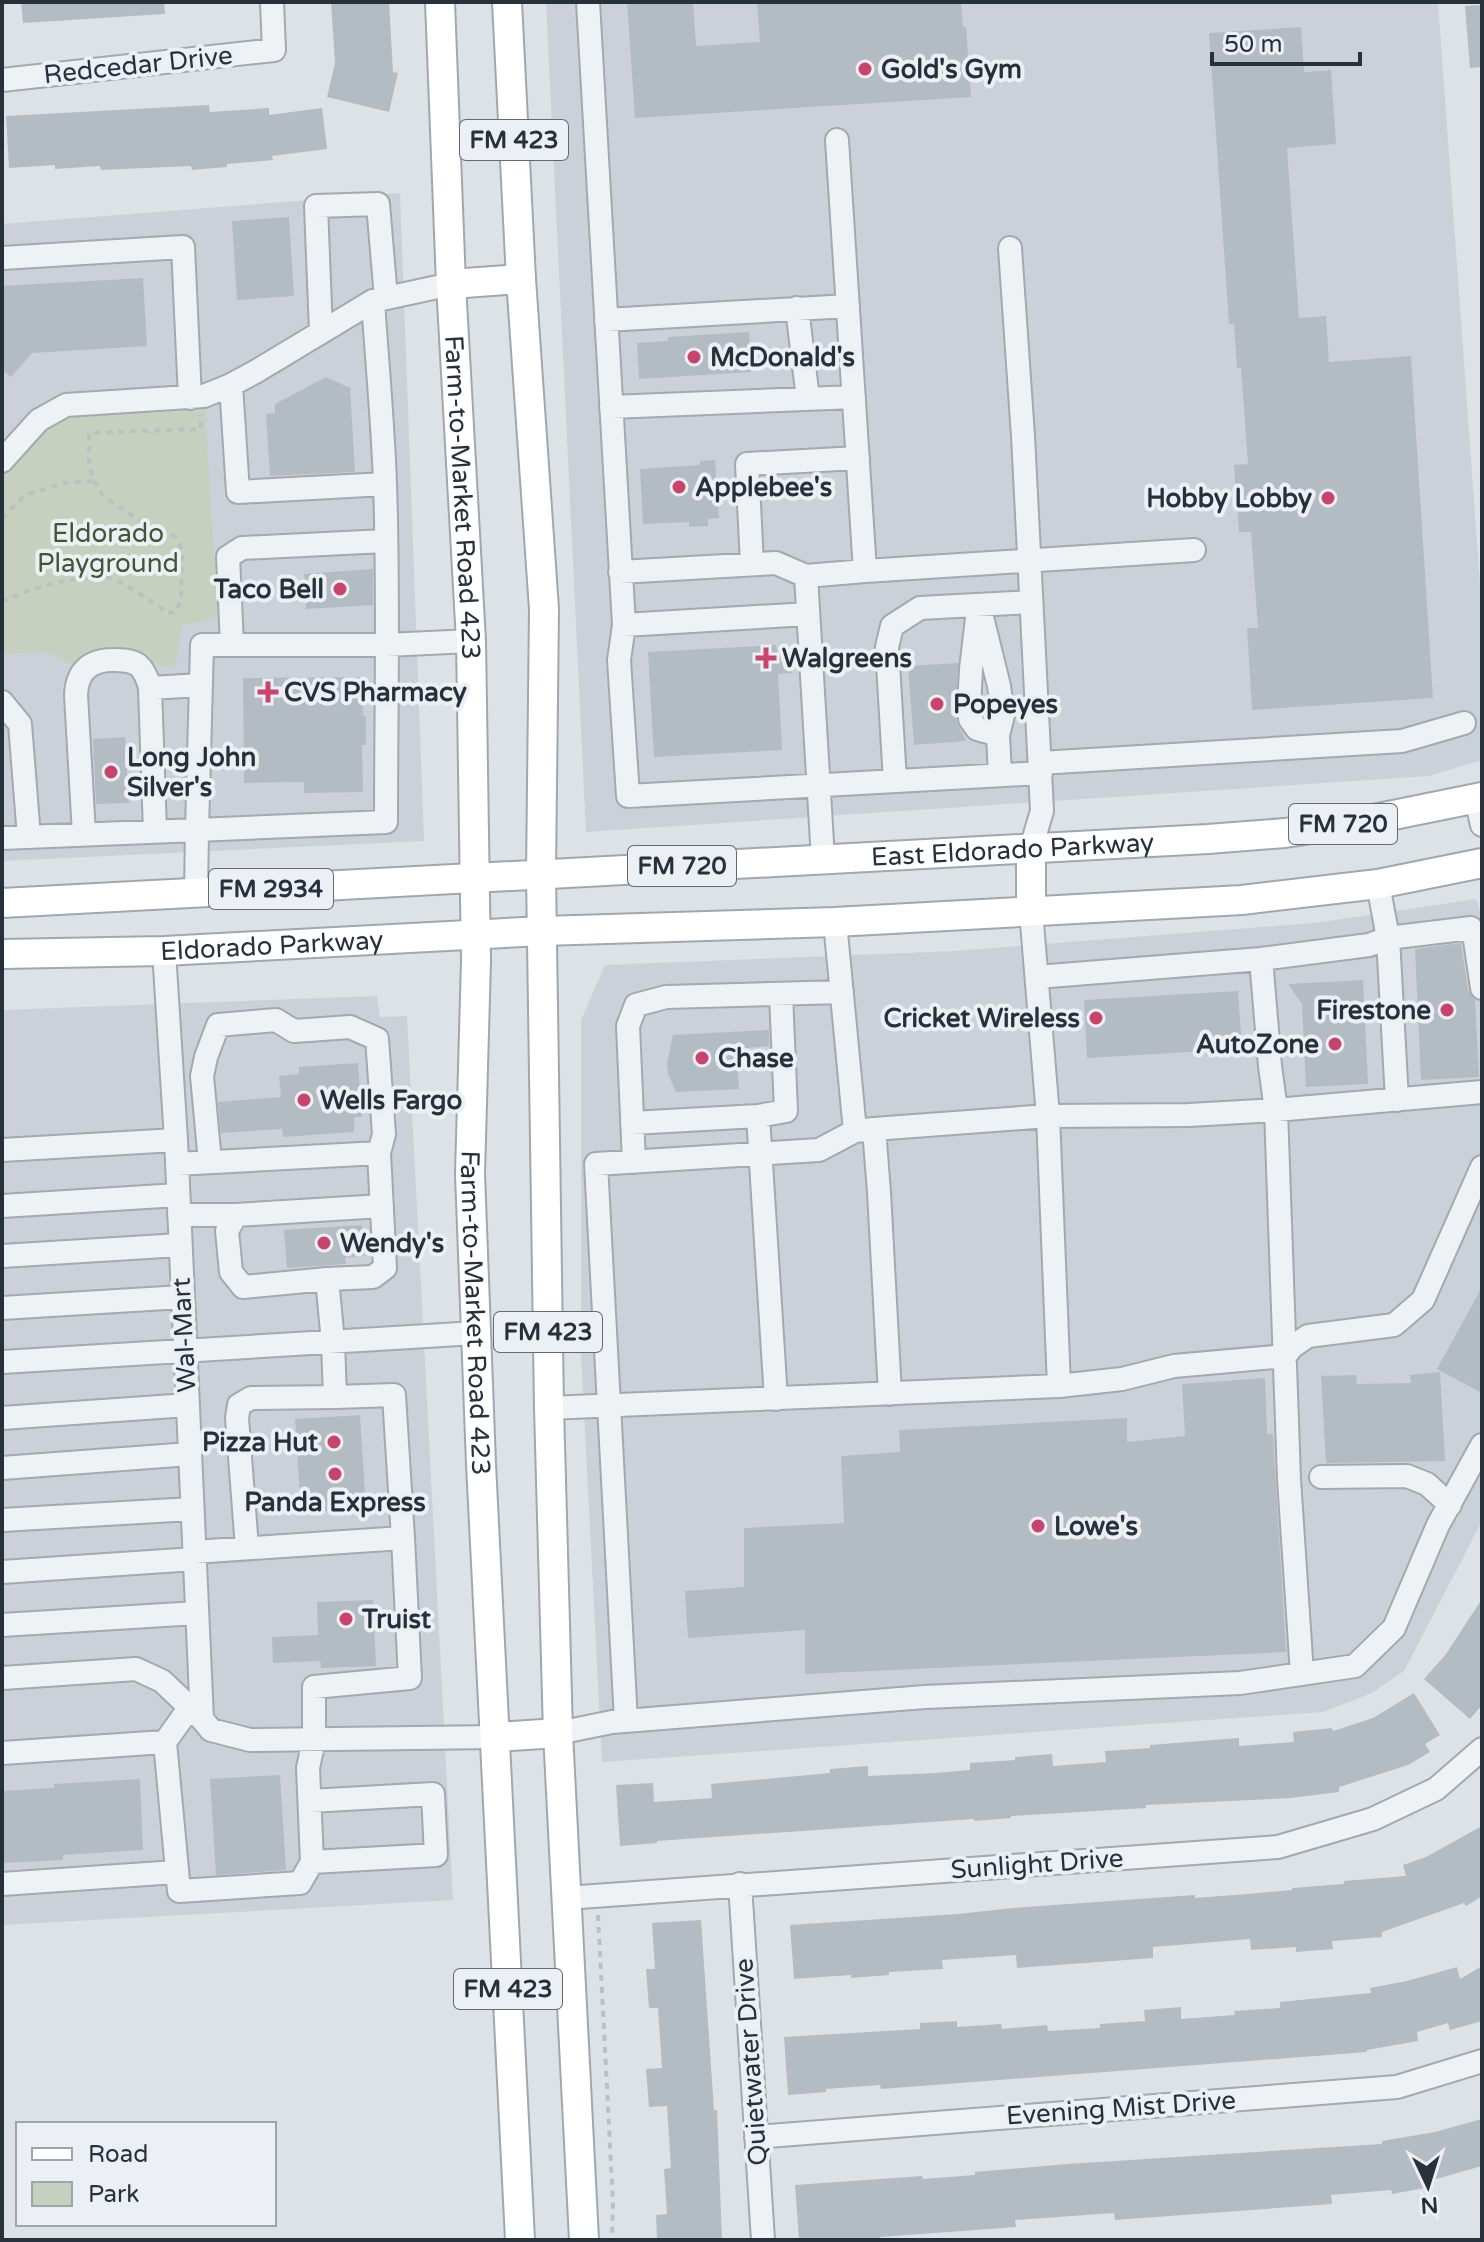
<svg xmlns="http://www.w3.org/2000/svg" width="1484" height="2242" font-family="'Varela Round',sans-serif">
<style>
.built{fill:#cbd1d8}
.green{fill:#c5d0be}
.building{fill:#b4bcc3}
.lines{fill:none;stroke-linecap:round;stroke-linejoin:round}
.minor-casing{stroke:#a3a9b0;stroke-width:26}
.major-casing{stroke:#9da8b1;stroke-width:32}
.path{stroke:#bbc0c5;stroke-width:4;stroke-dasharray:6 6;stroke-linecap:butt}
.minor{stroke:#eff2f5;stroke-width:22}
.major{stroke:#fff;stroke-width:28}
.poi-dot{fill:#c9446a;stroke:#ecf0f4;stroke-width:3}
.labels{text-anchor:middle;dominant-baseline:central;stroke-width:8;stroke-linejoin:round;paint-order:stroke}
.shield{fill:#ecf0f4;stroke:#626a73;stroke-width:2}
.shield-label{font-size:24px;font-weight:bold;fill:#27313c}
.street-label{font-size:26px;fill:#27313c;stroke:#ecf0f4}
.poi-label{font-size:26px;font-weight:bold;fill:#27313c;stroke:#ecf0f4;text-anchor:start}
.park-label{font-size:26px;fill:#405735;stroke:#ecf0f4}
</style>
<rect width="100%" height="100%" fill="#dde2e6"/>
<path class="built" d="M546 2H1438L1482 612V760L1429 776 586 832Z
M400 193 424 841 2 861V224Z
M1476 899 1482 916V1521L1404 1671 1372 1693 1323 1712 602 1762 581 1353V1020L605 965 955 951 1315 923Z
M377 996 380 1017 407 1016 453 1900 2 1925V1010Z"/>
<path class="green" d="M205 409 218 618 182 625 175 668 127 657 80 669 46 652 2 654V478L45 425 72 414Z"/>
<path class="building" d="M21 2H164L165 14 23 23Z
M331 2H389L393 72 398 73 389 112 327 97 335 63Z
M627 2H693L696 46 760 42 757 2H961L963 27H966L971 97 635 118Z
M1482 5V67L1470 68 1465 6Z
M1301 27 1304 72 1331 70 1336 144 1287 148 1299 318 1326 316 1329 362 1411 356 1433 698 1252 710 1247 628H1258L1251 532H1239L1234 465 1248 464 1241 368H1237L1234 324H1229L1209 33Z
M209 105 210 112 269 108V115L322 108 327 149 272 156 273 160 227 164V167L192 170 191 166 101 170 100 166 55 169V165L9 168 6 116Z
M289 217 294 296 237 300 232 221Z
M143 278 147 346 32 353 11 377 2 370V286Z
M749 332 751 372 639 379 637 343 668 341V337Z
M326 377 350 388 355 472 270 476 266 414 275 413V404Z
M715 460 719 518 708 519V526L689 527V522L643 524 640 469 700 465V461Z
M373 569V605L306 609 304 574Z
M776 645 777 652 791 651 792 673 778 674 782 750 654 757 648 652Z
M958 663 956 720 966 741 914 745 908 666Z
M362 677 363 716H366V745H362L363 792 304 793V782L244 783 243 678Z
M125 737 129 803 96 804 93 739Z
M1461 943 1468 990 1475 1000 1479 1077 1421 1080 1415 949Z
M1363 980 1368 1084 1306 1087 1302 1004 1288 984Z
M1238 991 1242 1049 1087 1058 1084 1000Z
M769 1030V1046L736 1049 739 1089 676 1092 668 1074 667 1063 673 1035Z
M358 1063 362 1117H354V1132L283 1137 282 1129 221 1133 218 1102 281 1097 279 1076 299 1074V1067Z
M362 1225 365 1256 345 1258 346 1264 287 1268 284 1230Z
M1482 1287V1393L1437 1369Z
M1440 1372 1445 1461 1326 1463 1321 1376 1356 1375 1357 1384 1411 1383 1410 1375Z
M1265 1378 1267 1434H1273L1286 1652 805 1674V1630L688 1638 685 1591 744 1587V1528L844 1523 841 1456 900 1452 899 1430 1127 1418V1442L1185 1436 1182 1384Z
M360 1415 366 1509 301 1513 295 1419Z
M1482 1599V1705L1470 1719 1424 1679 1446 1654Z
M373 1600 376 1666 321 1668 320 1661 273 1663 272 1637 318 1635 317 1602Z
M1414 1693 1440 1735 1425 1744 1430 1752 1408 1765 1339 1787V1792L1290 1798 1146 1805V1808L1011 1816V1818L974 1821V1819L657 1841V1843L620 1846 616 1785 653 1783 654 1802 712 1798 711 1784 830 1773V1769L868 1766V1776L935 1773 970 1770V1763L1015 1760V1757L1052 1754 1053 1766 1106 1762 1105 1751 1150 1748V1745L1239 1738V1746L1294 1742 1293 1732 1332 1728 1333 1731 1373 1718Z
M280 1775 286 1870 216 1875 210 1779Z
M140 1779 143 1850 63 1855V1860L2 1863V1791L54 1788V1784Z
M1482 1826V1896L1466 1906 1464 1903 1382 1932V1937L1332 1941 1333 1949 1296 1952V1947L1251 1950 1250 1939 1153 1947V1958L1017 1968 1016 1955 942 1960 943 1969 889 1972V1975L851 1978V1975L794 1979 790 1925 958 1914 1013 1908 1195 1895V1898L1247 1894 1292 1890V1888L1344 1884V1881L1406 1876 1403 1865 1426 1857Z
M701 1920 714 2110H717L722 2240H657L656 2215 667 2214 664 2169 671 2168 667 2106 649 2107 646 2069 662 2068 658 2008H649L646 1969H655L652 1923Z
M1482 1966V2021L1450 2030 1448 2023 1417 2032 1418 2041 1367 2050V2052L881 2089 880 2085 826 2089V2092L788 2095 784 2037 920 2029V2023L957 2021V2027L1001 2024 1002 2029 1047 2025 1048 2031 1100 2028V2024L1145 2021 1144 2010 1181 2007V2019L1235 2015 1234 2011 1280 2008V2002L1371 1993 1370 1988 1407 1981 1457 1967 1460 1979Z
M1482 2119V2166L1429 2181 1430 2187 1392 2194 1391 2190 1331 2195 1332 2204 1115 2220 1114 2213 1015 2220 1016 2227 880 2237 881 2240H799L795 2185 922 2176 923 2179 975 2175V2172L1067 2164 1382 2144V2141L1435 2132Z"/>
<g class="lines">
<g class="minor-casing">
<path id="minor" d="M588 2 624 625 619 660 628 796 1041 773
M2 80 274 50 272 2
M837 140 865 571 1194 550
M1010 248 1023 436 1042 811 1031 848
M2 258 183 247 190 398
M373 301C377 362 383 423 385 484 389 597 386 709 386 822L197 830 202 645H386L471 641
M797 308 808 399
M606 320 848 306
M321 332 316 206 378 204 386 298
M231 385 238 492 385 484
M611 407 854 397
M2 461 39 420 66 405 204 396 231 385 255 372 373 301 451 284
M752 564 747 464 858 458
M620 572 776 563 806 576
M979 605 999 686 1003 715 998 735 1000 775
M977 618 971 669 969 706 970 719 977 729 998 735
M624 625 808 614
M232 645 228 557 242 548 385 541
M2 702 20 724 29 837
M1040 763 1402 741 1464 723
M895 781 887 647 892 626 920 608 1031 602
M1476 798 1482 825
M155 831 150 688 201 685
M84 834 76 695C77 672 89 660 113 660 121 660 131 660 138 665 145 671 148 680 150 688
M2 838 197 830 196 892
M823 859 806 576 865 571
M1031 911 1048 1116 1059 1386
M835 922 855 1131
M164 951 176 1140 202 1719
M1037 977 1261 959
M1397 1100 1388 938 1471 928 1475 940 1482 988
M758 1116 786 1111 781 994
M632 1123 758 1116 776 1399
M874 1129 879 1192 890 1394
M2 1150 176 1140
M210 1162 202 1076 206 1057 218 1025 276 1020 294 1031 350 1027 377 1039 384 1134 379 1153
M634 1162 628 1026 636 1005 666 997 842 992
M177 1164 379 1153 385 1268 373 1277 327 1279 333 1342 335 1397 394 1395 403 1538
M2 1206 178 1195
M179 1215H236
M2 1256 180 1245
M327 1279 243 1287 231 1272 227 1231 236 1215 382 1206
M2 1308 182 1297
M2 1362 476 1333
M549 1408 1059 1386 1122 1379 1174 1366 1285 1356 1292 1347 1308 1336 1394 1325 1423 1300 1482 1167
M2 1418 188 1405
M2 1468 190 1454
M1321 1477 1407 1476 1427 1484 1450 1505
M2 1520 192 1509
M247 1548 237 1418 239 1405 251 1398 335 1397
M2 1572 195 1559
M2 1625 197 1613
M1302 1674 1289 1479 1276 1110 1270 1066 1261 959 1369 945 1388 938 1378 884
M2 1678 136 1669 162 1681 202 1719 211 1730 250 1740 496 1737
M626 1721 596 1164 819 1150 855 1131 874 1129 1048 1116 1189 1115 1276 1110 1482 1092
M558 1733 612 1722 925 1697 1240 1683 1355 1666 1394 1628 1438 1525 1482 1445
M165 1742 190 1707
M2 1753 165 1742 179 1891 300 1883 312 1862 308 1768 314 1740V1687L410 1678 403 1538 194 1552
M310 1801 433 1794 436 1855 312 1862
M2 1884 176 1872
M740 1884 763 2240
M566 1898 1278 1847 1373 1819 1436 1789 1482 1749
M756 2137 1397 2087 1482 2061"/>
</g>
<g class="major-casing">
<g id="major">
<path id="s1" d="M440 2 451 284 471 641 476 961 470 1174 481 1464 520 2240"/>
<path d="M507 2 521 279 544 609 541 874 549 1408 558 1733 584 2240"/>
<path d="M451 284 521 279"/>
<path d="M1031 848V911"/>
<path id="s2" d="M2 903 1208 839 1285 833 1364 821 1482 797"/>
<path id="s3" d="M2 954 164 951 542 931 835 922 1242 900 1378 884 1482 863"/>
<path d="M496 1737 558 1733"/>
</g>
</g>
<path class="path" d="M2 518 25 495 64 483 94 481
M2 602C28 588 80 574 110 578 123 581 156 605 168 613L176 612 181 599 182 558 180 545 175 537 144 523 103 496 94 481 89 465V433L201 429 200 415
M598 1915 613 2203 612 2240"/>
<use href="#minor" class="minor"/>
<use href="#major" class="major"/>
</g>
<g class="poi-dot">
<circle cx="865" cy="69" r="8"/>
<circle cx="694" cy="357" r="8"/>
<circle cx="679" cy="487" r="8"/>
<circle cx="1328" cy="498" r="8"/>
<circle cx="340" cy="589" r="8"/>
<path d="M762 646h8v8h8v8h-8v8h-8v-8h-8v-8h8z"/>
<path d="M264 680h8v8h8v8h-8v8h-8v-8h-8v-8h8z"/>
<circle cx="937" cy="704" r="8"/>
<circle cx="111" cy="772" r="8"/>
<circle cx="1447" cy="1010" r="8"/>
<circle cx="1096" cy="1018" r="8"/>
<circle cx="1335" cy="1044" r="8"/>
<circle cx="702" cy="1058" r="8"/>
<circle cx="304" cy="1100" r="8"/>
<circle cx="324" cy="1243" r="8"/>
<circle cx="334" cy="1442" r="8"/>
<circle cx="335" cy="1474" r="8"/>
<circle cx="1038" cy="1526" r="8"/>
<circle cx="346" cy="1619" r="8"/>
</g>
<g class="labels">
<g class="shield">
<rect x="460" y="120" width="108" height="40" rx="6"/>
<rect x="1289" y="804" width="108" height="40" rx="6"/>
<rect x="628" y="846" width="108" height="40" rx="6"/>
<rect x="209" y="869" width="124" height="40" rx="6"/>
<rect x="494" y="1312" width="108" height="40" rx="6"/>
<rect x="454" y="1969" width="108" height="40" rx="6"/>
</g>
<g class="shield-label">
<text x="514" y="140">FM 423</text>
<text x="1343" y="824">FM 720</text>
<text x="682" y="866">FM 720</text>
<text x="271" y="889">FM 2934</text>
<text x="548" y="1332">FM 423</text>
<text x="508" y="1989">FM 423</text>
</g>
<g class="street-label">
<text transform="translate(138 65) rotate(-6)">Redcedar Drive</text>
<text stroke="none"><textPath href="#s1" startOffset="496">Farm-to-Market Road 423</textPath></text>
<text stroke="none"><textPath href="#s2" startOffset="1012">East Eldorado Parkway</textPath></text>
<text stroke="none"><textPath href="#s3" startOffset="270">Eldorado Parkway</textPath></text>
<text stroke="none"><textPath href="#s1" startOffset="1312">Farm-to-Market Road 423</textPath></text>
<text transform="translate(184 1335) rotate(-93)">Wal-Mart</text>
<text transform="translate(1037 1864) rotate(-4)">Sunlight Drive</text>
<text transform="translate(751 2062) rotate(-94)">Quietwater Drive</text>
<text transform="translate(1121 2108) rotate(-4)">Evening Mist Drive</text>
</g>
<g class="poi-label">
<text x="881" y="69">Gold's Gym</text>
<text x="710" y="357">McDonald's</text>
<text x="695" y="487">Applebee's</text>
<text x="1312" y="498" text-anchor="end">Hobby Lobby</text>
<text x="324" y="589" text-anchor="end">Taco Bell</text>
<text x="782" y="658">Walgreens</text>
<text x="284" y="692">CVS Pharmacy</text>
<text x="953" y="704">Popeyes</text>
<text x="127" y="757">Long John<tspan x="127" dy="30">Silver's</tspan></text>
<text x="1431" y="1010" text-anchor="end">Firestone</text>
<text x="1080" y="1018" text-anchor="end">Cricket Wireless</text>
<text x="1319" y="1044" text-anchor="end">AutoZone</text>
<text x="718" y="1058">Chase</text>
<text x="320" y="1100">Wells Fargo</text>
<text x="340" y="1243">Wendy's</text>
<text x="318" y="1442" text-anchor="end">Pizza Hut</text>
<text x="335" y="1502" text-anchor="middle">Panda Express</text>
<text x="1054" y="1526">Lowe's</text>
<text x="362" y="1619">Truist</text>
</g>
<g class="park-label">
<text x="108" y="533">Eldorado<tspan x="108" dy="30">Playground</tspan></text>
</g>
</g>
<rect width="1484" height="2242" fill="none" stroke="#27313c" stroke-width="8"/>
<rect x="16" y="2122" width="260" height="104" fill="#ecf0f4" stroke="#9da4aa" stroke-width="2"/>
<rect x="32" y="2148" width="40" height="12" fill="#ffffff" stroke="#9da4aa" stroke-width="2"/>
<text x="88" y="2162" font-size="24" fill="#27313c">Road</text>
<rect x="32" y="2182" width="40" height="24" fill="#c5d0be" stroke="#9da4aa" stroke-width="2"/>
<text x="88" y="2202" font-size="24" fill="#27313c">Park</text>
<g transform="translate(1428 2186) rotate(176)" stroke="#ecf0f4" stroke-width="6" paint-order="stroke">
<path d="M0-6L14 30L0 20L-14 30Z" fill="#27313c"/>
<text y="-12" font-size="22" font-weight="bold" text-anchor="middle" fill="#27313c">N</text>
</g>
<path d="M1212 52v12h148v-12" fill="none" stroke="#27313c" stroke-width="4"/>
<text x="1224" y="52" font-size="24" fill="#27313c" stroke="#ecf0f4" stroke-width="6" paint-order="stroke">50 m</text>
</svg>
